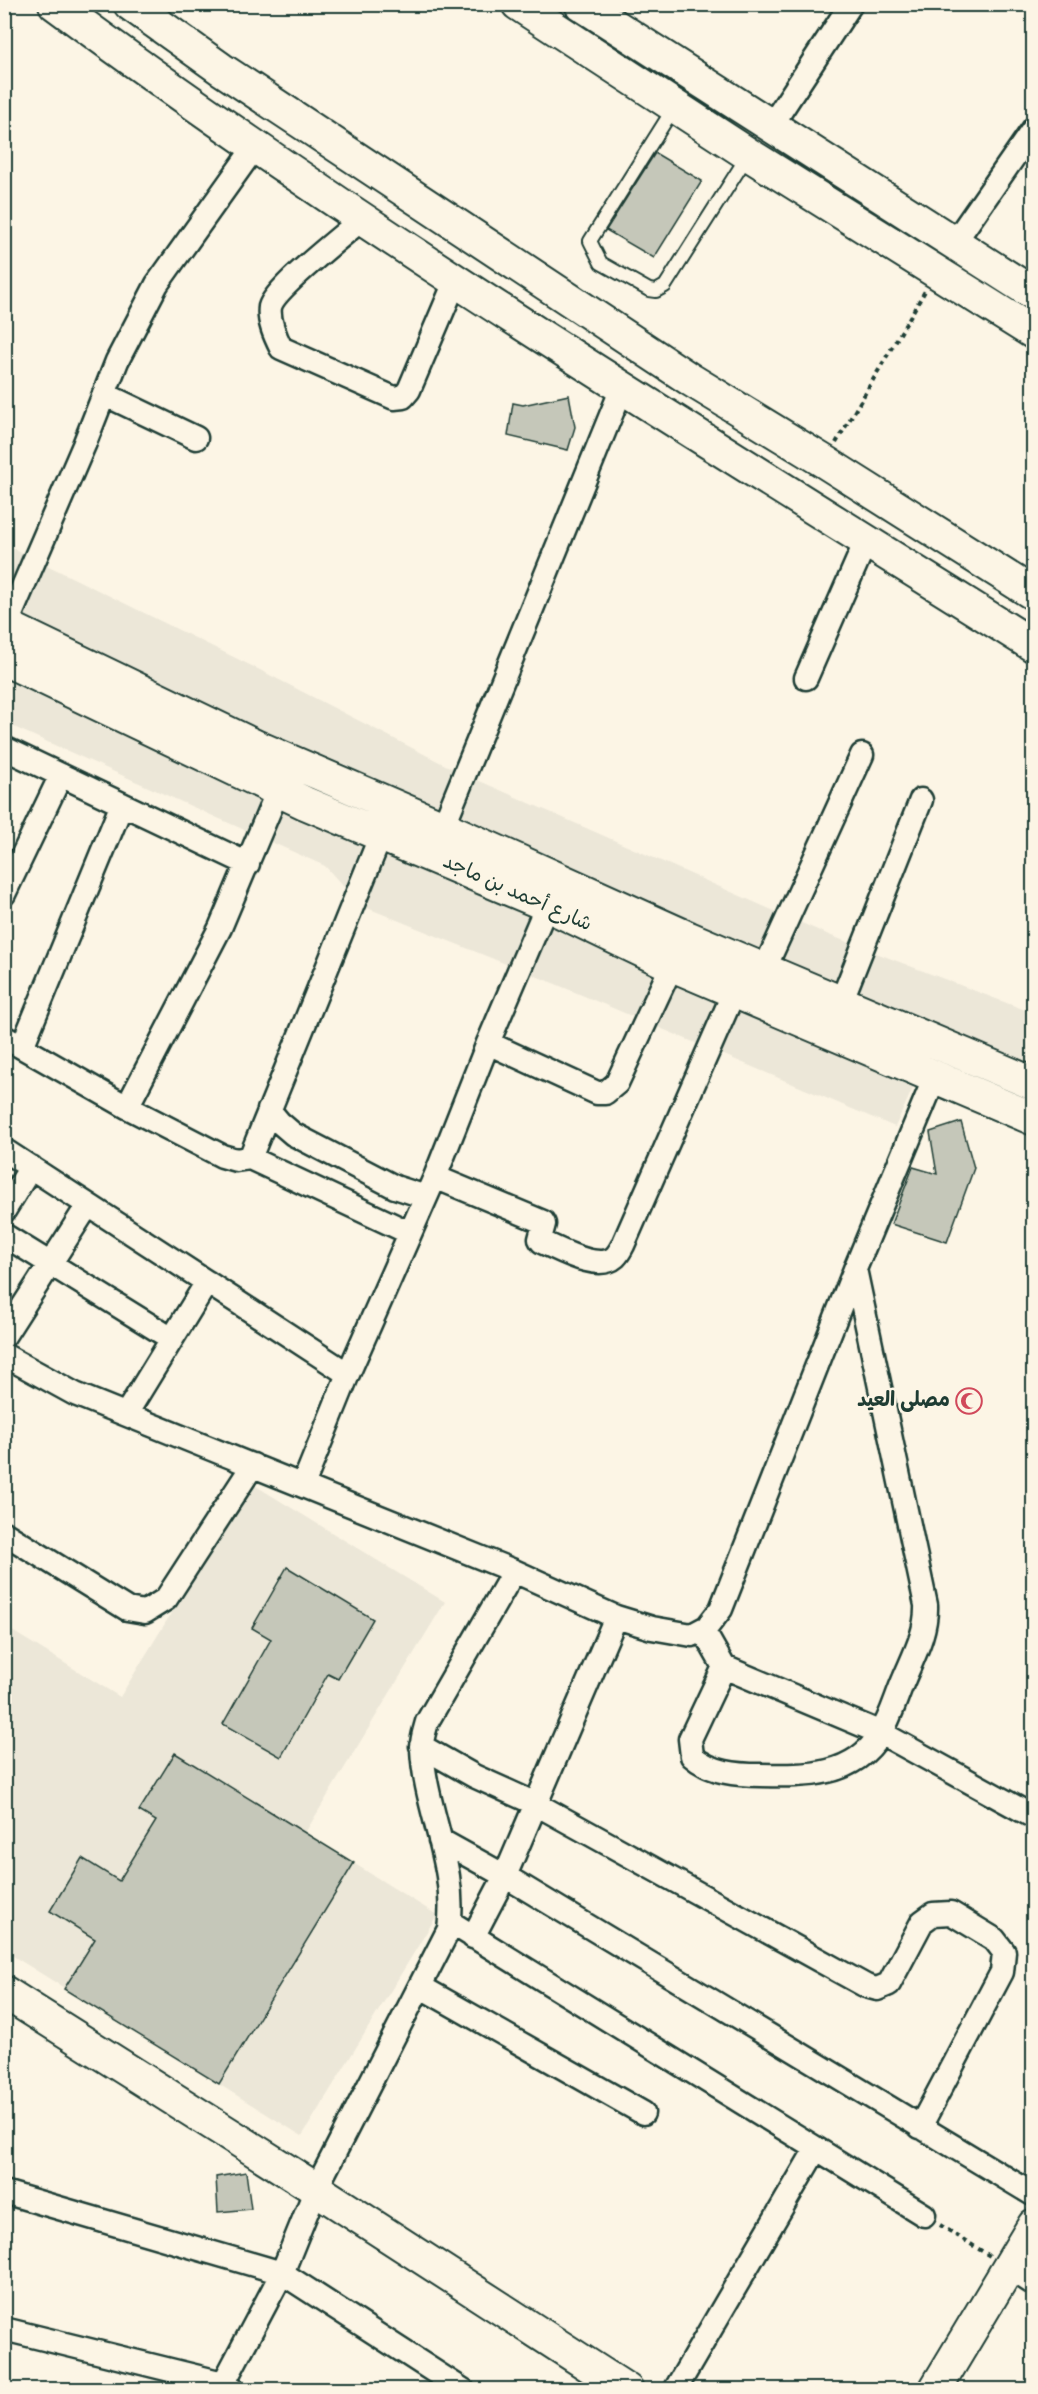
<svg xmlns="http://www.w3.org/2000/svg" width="1038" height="2394" font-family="'Indie Flower','Playpen Sans Arabic',sans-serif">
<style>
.built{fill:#ece7d8}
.building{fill:#c5c7b9;stroke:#1f3d34;stroke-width:1.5}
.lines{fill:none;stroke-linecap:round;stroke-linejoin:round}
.lane-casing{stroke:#1f3d34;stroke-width:16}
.street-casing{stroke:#1f3d34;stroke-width:27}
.secondary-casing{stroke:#1f3d34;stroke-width:36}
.path{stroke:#1f3d34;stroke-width:4;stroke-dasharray:4.5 4.5;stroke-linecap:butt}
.lane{stroke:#fcf5e5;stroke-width:12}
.street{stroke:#fcf5e5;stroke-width:22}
.secondary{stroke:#fcf5e5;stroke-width:32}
.labels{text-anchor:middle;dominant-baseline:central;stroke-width:5;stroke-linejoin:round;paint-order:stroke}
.street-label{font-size:20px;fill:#1f3d34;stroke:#fcf5e5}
.poi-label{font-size:20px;font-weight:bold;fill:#1f3d34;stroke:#fcf5e5;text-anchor:end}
</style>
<rect width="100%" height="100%" fill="#fcf5e5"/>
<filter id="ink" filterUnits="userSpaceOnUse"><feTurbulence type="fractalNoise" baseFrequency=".0167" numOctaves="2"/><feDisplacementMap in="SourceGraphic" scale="12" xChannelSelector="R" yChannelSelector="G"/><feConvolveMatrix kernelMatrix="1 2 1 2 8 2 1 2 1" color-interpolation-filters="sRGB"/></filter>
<g filter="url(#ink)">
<path class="built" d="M4 544 260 670 457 771 829 935 1033 1013V1065L941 1027 895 1127 558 985 360 905 325 866 5 723Z
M251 1483 445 1602 305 1833 437 1915 302 2136 5 1951 4 1626 120 1697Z"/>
<path class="building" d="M655 153 702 181 654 258 606 230Z
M569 395 575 427 568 450 508 436 513 403 523 405Z
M961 1122 974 1168 947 1242 891 1224 913 1167 937 1174 930 1132Z
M287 1567 373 1619 338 1679 328 1674 281 1757 223 1724 271 1639 252 1628Z
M175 1753 354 1863 219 2084 64 1989 95 1939 50 1911 82 1858 119 1881 156 1821 139 1811Z
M246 2172 251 2209 218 2212 216 2177Z"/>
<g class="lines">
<g class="lane-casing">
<path id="lane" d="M675 106 590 241 601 263 649 290 656 291 665 286 748 155"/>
</g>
<g class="street-casing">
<path id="street" d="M771 126 851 4
M362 219C345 234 274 289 270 307 268 321 275 336 281 348L394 398 403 397 409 390 455 282
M954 243 1034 128
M104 394 196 438
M6 626 84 445 117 361 157 284 254 148
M806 678 866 541
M4 748 248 864
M443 827 622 388
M4 894 61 775
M764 970 862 755
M841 1002 921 800
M4 1037 127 1107 222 1156 236 1160 250 1158 410 1233
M488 1043 597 1093H605L617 1083 672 965
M22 1047 122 804
M127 1107 220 928 278 790
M269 1110 279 1122 293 1134 395 1187 426 1197
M4 1150 348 1374
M250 1158 381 835
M435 1177 543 1222 544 1224 540 1239 542 1242C559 1249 598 1272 615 1257 618 1254 621 1249 623 1245L734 992
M4 1211 31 1167
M4 1235 172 1339
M4 1336 88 1205
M4 1355 75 1394 514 1571 616 1617 652 1628 692 1635 707 1627 721 1609 855 1269 935 1077
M126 1414 207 1282
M303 1485 348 1374 435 1177 488 1043 547 905
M4 1533 127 1609 145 1612 166 1599 253 1465
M703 1630 724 1667 881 1733 1034 1817
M724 1667 690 1739 692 1756C711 1773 738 1775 761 1775 807 1776 854 1777 880 1734 891 1718 896 1697 904 1679 914 1655 927 1632 926 1605L855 1269
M421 1746 474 1776 536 1804 866 1986 877 1989 889 1984 922 1922 933 1914 951 1913 994 1939 1004 1952 1002 1972 920 2127
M440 1840 505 1876 1034 2195
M450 1922 924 2215
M473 1937 505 1876 616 1617
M421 1987 643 2113
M4 2192 282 2273 463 2390
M1008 2267 1034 2284
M4 2329 223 2383 234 2390
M220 2390 282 2273 316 2189 449 1929C458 1867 425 1810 422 1749 421 1740 425 1730 427 1722L514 1571
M675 2390 816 2149"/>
</g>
<g class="secondary-casing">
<path id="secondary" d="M55 4C369 236 703 438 1034 646
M130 4 221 69 691 380 825 462 1034 594
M518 4 748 154 1034 333
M581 4 1034 294
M4 625 255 746 443 827 689 938 1034 1084
M4 659 305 803 547 905 672 965 1034 1119
M4 1992 316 2189 627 2390
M935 2390 1034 2225"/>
</g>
<path class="path" d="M836 443 925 291
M940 2225 990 2256"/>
<use href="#lane" class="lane"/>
<use href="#street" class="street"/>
<use href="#secondary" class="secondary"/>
</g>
</g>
<defs>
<g id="mosque-ring" transform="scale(1.35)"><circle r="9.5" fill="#fcf5e5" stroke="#d1495b" stroke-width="1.5"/><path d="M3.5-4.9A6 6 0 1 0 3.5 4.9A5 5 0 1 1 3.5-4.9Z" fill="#d1495b"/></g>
</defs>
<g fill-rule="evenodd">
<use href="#mosque-ring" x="969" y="1401"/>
</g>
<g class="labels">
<g class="street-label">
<text transform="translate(517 894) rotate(24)">شارع أحمد بن ماجد</text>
</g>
<g class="poi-label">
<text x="950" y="1401">مصلى العيد</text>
</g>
</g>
<rect width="1038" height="2394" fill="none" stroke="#fcf5e5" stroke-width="24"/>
<rect x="12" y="12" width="1014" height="2370" fill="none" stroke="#1f3d34" stroke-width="2" filter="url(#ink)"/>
</svg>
